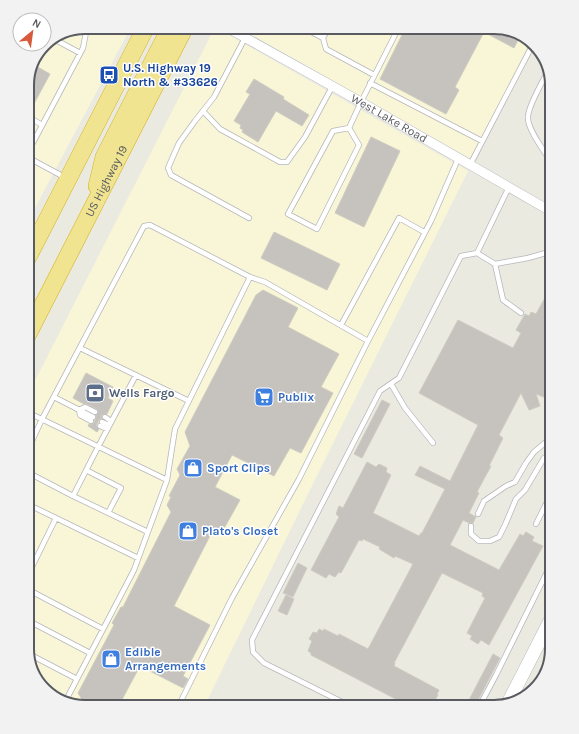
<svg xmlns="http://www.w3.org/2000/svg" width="579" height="734" font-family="Karla,sans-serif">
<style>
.commercial{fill:#f9f6d7}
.building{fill:#c6c3be;stroke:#ceccc0}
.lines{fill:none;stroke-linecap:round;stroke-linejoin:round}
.lane-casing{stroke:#b6b7bc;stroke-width:6}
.street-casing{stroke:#b6b7bc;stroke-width:10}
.secondary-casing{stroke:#b6b8be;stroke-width:14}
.highway-casing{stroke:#d4b017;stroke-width:18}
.lane{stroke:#fff;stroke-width:4.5}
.street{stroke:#fff;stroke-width:9}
.secondary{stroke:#fff;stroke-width:13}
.highway{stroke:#f1e491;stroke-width:17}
.labels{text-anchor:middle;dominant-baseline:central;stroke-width:3;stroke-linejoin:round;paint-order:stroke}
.transit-label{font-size:12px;font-weight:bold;fill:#164399;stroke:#fff;text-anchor:start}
.street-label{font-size:12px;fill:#595b60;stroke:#fff}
.service-label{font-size:12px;font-weight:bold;fill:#4e5e75;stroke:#fff;text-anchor:start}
.shop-label{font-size:12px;font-weight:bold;fill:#366cbe;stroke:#fff;text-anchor:start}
.rim{fill:none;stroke:#595b60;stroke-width:2}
</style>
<rect width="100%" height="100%" fill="#ebeae1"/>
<path class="commercial" d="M85 27H131L27 223V81L47 42Z
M215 27 468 171 301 508 204 707H82L56 699 37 681 27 649V395L42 367Z
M238 27H497L523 35 532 43 473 160Z"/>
<path class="building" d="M406 27H497L521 34 514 48 484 32 455 87 459 90 446 114 380 79Z
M36 66 50 74 29 113 27 112V81Z
M254 79 284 97 283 99 309 115 302 126 276 111 258 142 242 132 243 130 240 128 241 125 234 121 250 94 246 92Z
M371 137 400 151 364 227 335 213Z
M274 232 340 264 327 290 261 258Z
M552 285V395L549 393 546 398 536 394 540 406 529 410 521 393 499 435 503 438 489 466H491L477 492 479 493 469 513 476 517 473 523H469L463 520 450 545 499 570 520 534 523 536 526 532 534 537 532 541 543 546 489 645 481 640 478 644 470 639 472 636 467 633 485 598 482 596 483 593 442 573 394 663H395L394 666 439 690 437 694 438 695 431 707H411L311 655V653L308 651 312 641 309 639 313 632 317 633 319 629 323 631 324 629 338 636 339 634 368 649 413 564 395 556 394 558 379 549 380 547 363 539 362 541 359 540 341 573 339 572 335 577 329 574 326 578 311 570 339 517 336 514 339 506 343 508 367 462 376 467 379 464 387 468 386 472 391 475 373 513 419 536 421 533H422L445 489 415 475 420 466 450 481 478 425 419 393 458 320 513 348 521 333 516 330 525 314 529 316 531 312 536 314Z
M263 290 298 308 288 327 339 354 321 387 333 393 301 453 290 448 274 476 232 455 215 487 240 500 222 532 214 528 174 606 210 625 183 676 188 679 183 688 140 666 118 707H95L83 701 78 693 114 625 112 623 121 607H123L171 512 167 505 171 497 169 496 180 475 177 469 190 446 185 432 256 295Z
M86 373 113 387 108 398 113 401 107 414H103L101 416 102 418 99 420 96 426 99 429 97 432 88 426 89 424 91 425 94 423 95 420 96 418V415L98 413V410L87 404H84L73 398Z
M382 400 390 404 362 458 354 454Z
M298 563 307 568 293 597 283 593Z
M286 595 294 599 287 615 278 611Z
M493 654 500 658 476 704 469 700Z"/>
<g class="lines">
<g class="lane-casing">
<path id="lane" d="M302 27 323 38 326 49 374 75
M245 38 214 97 195 121 179 143 168 168 171 175 249 218
M323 38 329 27
M52 40 54 39 80 53
M548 71C543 81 528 106 528 117 527 129 545 152 552 163
M370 83 482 141
M203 111 220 129 280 162H287L305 137 332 87
M27 116 42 125
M349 128 359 145 317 229 288 214 333 131 349 128 361 102 399 27
M27 154 83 48 87 27
M27 157 66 178
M470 165 533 44
M477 253 509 187
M495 264 503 300 521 313
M341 325 399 218 424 232
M80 348 189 401
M136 375 98 447 73 496 148 532
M391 384 405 408 433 443
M54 397 93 417
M79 410 85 407 95 412
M79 410 80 415 91 421
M27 412 167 480 134 570 65 702
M105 417 111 421
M102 422 109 425
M100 426 107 429
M27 452 42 419 144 226 150 225 250 277 265 282 368 341
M86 470 121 488 108 513
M27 472 73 496
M167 480 175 429 250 277
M478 514 484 501 506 486 515 482 526 463 534 452 552 437
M56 518 138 558
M536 524 552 492
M471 526V534L479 541H490L499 537 505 525 516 499 525 490 544 458 552 453
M27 577 56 518 27 504
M27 589 103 629
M27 620 90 653
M29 654 77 679
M178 707 232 598 299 479 368 341 431 221 458 159
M352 707 264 663 253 652 252 640 380 391 399 378 461 256 477 253 495 264 528 258 549 252 552 253
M479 707 496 675 552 562"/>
</g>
<g class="street-casing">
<g id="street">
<path id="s1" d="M226 27 361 102 552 212"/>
</g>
</g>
<g class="secondary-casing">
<path id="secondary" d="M508 703 552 617"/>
</g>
<g class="highway-casing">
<g id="highway">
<path d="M97 186 104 157 165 38 168 27"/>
<path d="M27 259 146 27"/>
<path id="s2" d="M27 336 185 27"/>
</g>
</g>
<use href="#lane" class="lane"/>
<use href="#street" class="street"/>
<use href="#secondary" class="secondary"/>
<use href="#highway" class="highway"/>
</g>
<defs>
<g id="bus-square" transform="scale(1)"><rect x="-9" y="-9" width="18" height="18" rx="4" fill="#1a4fb4" stroke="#fff"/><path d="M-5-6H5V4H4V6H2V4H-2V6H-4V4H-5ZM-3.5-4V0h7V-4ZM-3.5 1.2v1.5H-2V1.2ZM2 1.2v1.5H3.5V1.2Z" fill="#fff"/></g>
<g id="bank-square" transform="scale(1)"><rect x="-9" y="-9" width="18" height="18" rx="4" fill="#5c6f8a" stroke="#fff"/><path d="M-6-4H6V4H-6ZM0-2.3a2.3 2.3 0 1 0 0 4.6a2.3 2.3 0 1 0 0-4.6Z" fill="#fff"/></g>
<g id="supermarket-square" transform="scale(1)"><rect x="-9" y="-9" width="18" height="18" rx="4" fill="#3f7fe0" stroke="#fff"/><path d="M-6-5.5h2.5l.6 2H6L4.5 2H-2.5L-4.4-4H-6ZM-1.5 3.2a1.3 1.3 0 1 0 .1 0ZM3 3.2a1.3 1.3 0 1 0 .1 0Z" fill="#fff"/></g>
<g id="shop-square" transform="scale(1)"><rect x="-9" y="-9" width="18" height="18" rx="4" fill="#3f7fe0" stroke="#fff"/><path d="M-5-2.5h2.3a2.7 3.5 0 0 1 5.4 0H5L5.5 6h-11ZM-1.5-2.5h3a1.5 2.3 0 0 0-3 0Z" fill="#fff"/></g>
</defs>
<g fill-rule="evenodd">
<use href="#bus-square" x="109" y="75"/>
<use href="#bank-square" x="95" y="393"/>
<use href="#supermarket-square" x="264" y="397"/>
<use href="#shop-square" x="193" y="468"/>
<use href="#shop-square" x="188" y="531"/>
<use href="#shop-square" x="111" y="659"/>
</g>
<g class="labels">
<g class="transit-label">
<text x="123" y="68">U.S. Highway 19<tspan x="123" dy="14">North &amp; #33626</tspan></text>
</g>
<g class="street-label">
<text stroke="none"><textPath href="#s1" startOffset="187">West Lake Road</textPath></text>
<text stroke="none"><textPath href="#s2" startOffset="174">US Highway 19</textPath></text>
</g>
<g class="service-label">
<text x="109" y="393">Wells Fargo</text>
</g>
<g class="shop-label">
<text x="278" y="397">Publix</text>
<text x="207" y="468">Sport Clips</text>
<text x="202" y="531">Plato's Closet</text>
<text x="125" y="652">Edible<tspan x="125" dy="14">Arrangements</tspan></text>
</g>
</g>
<path d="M0 0H579V734H0ZM85 34H494A51 51 0 0 1 545 85V649A51 51 0 0 1 494 700H85A51 51 0 0 1 34 649V85A51 51 0 0 1 85 34Z" fill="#f2f2f2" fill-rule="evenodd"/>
<path class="rim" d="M85 34H494A51 51 0 0 1 545 85V649A51 51 0 0 1 494 700H85A51 51 0 0 1 34 649V85A51 51 0 0 1 85 34Z"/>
<g transform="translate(32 32) rotate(29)"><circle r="19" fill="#ffffff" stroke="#bdbdbf"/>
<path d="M0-3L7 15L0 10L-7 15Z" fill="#d65a3b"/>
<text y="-6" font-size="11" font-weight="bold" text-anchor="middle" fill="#595b60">N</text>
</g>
</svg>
